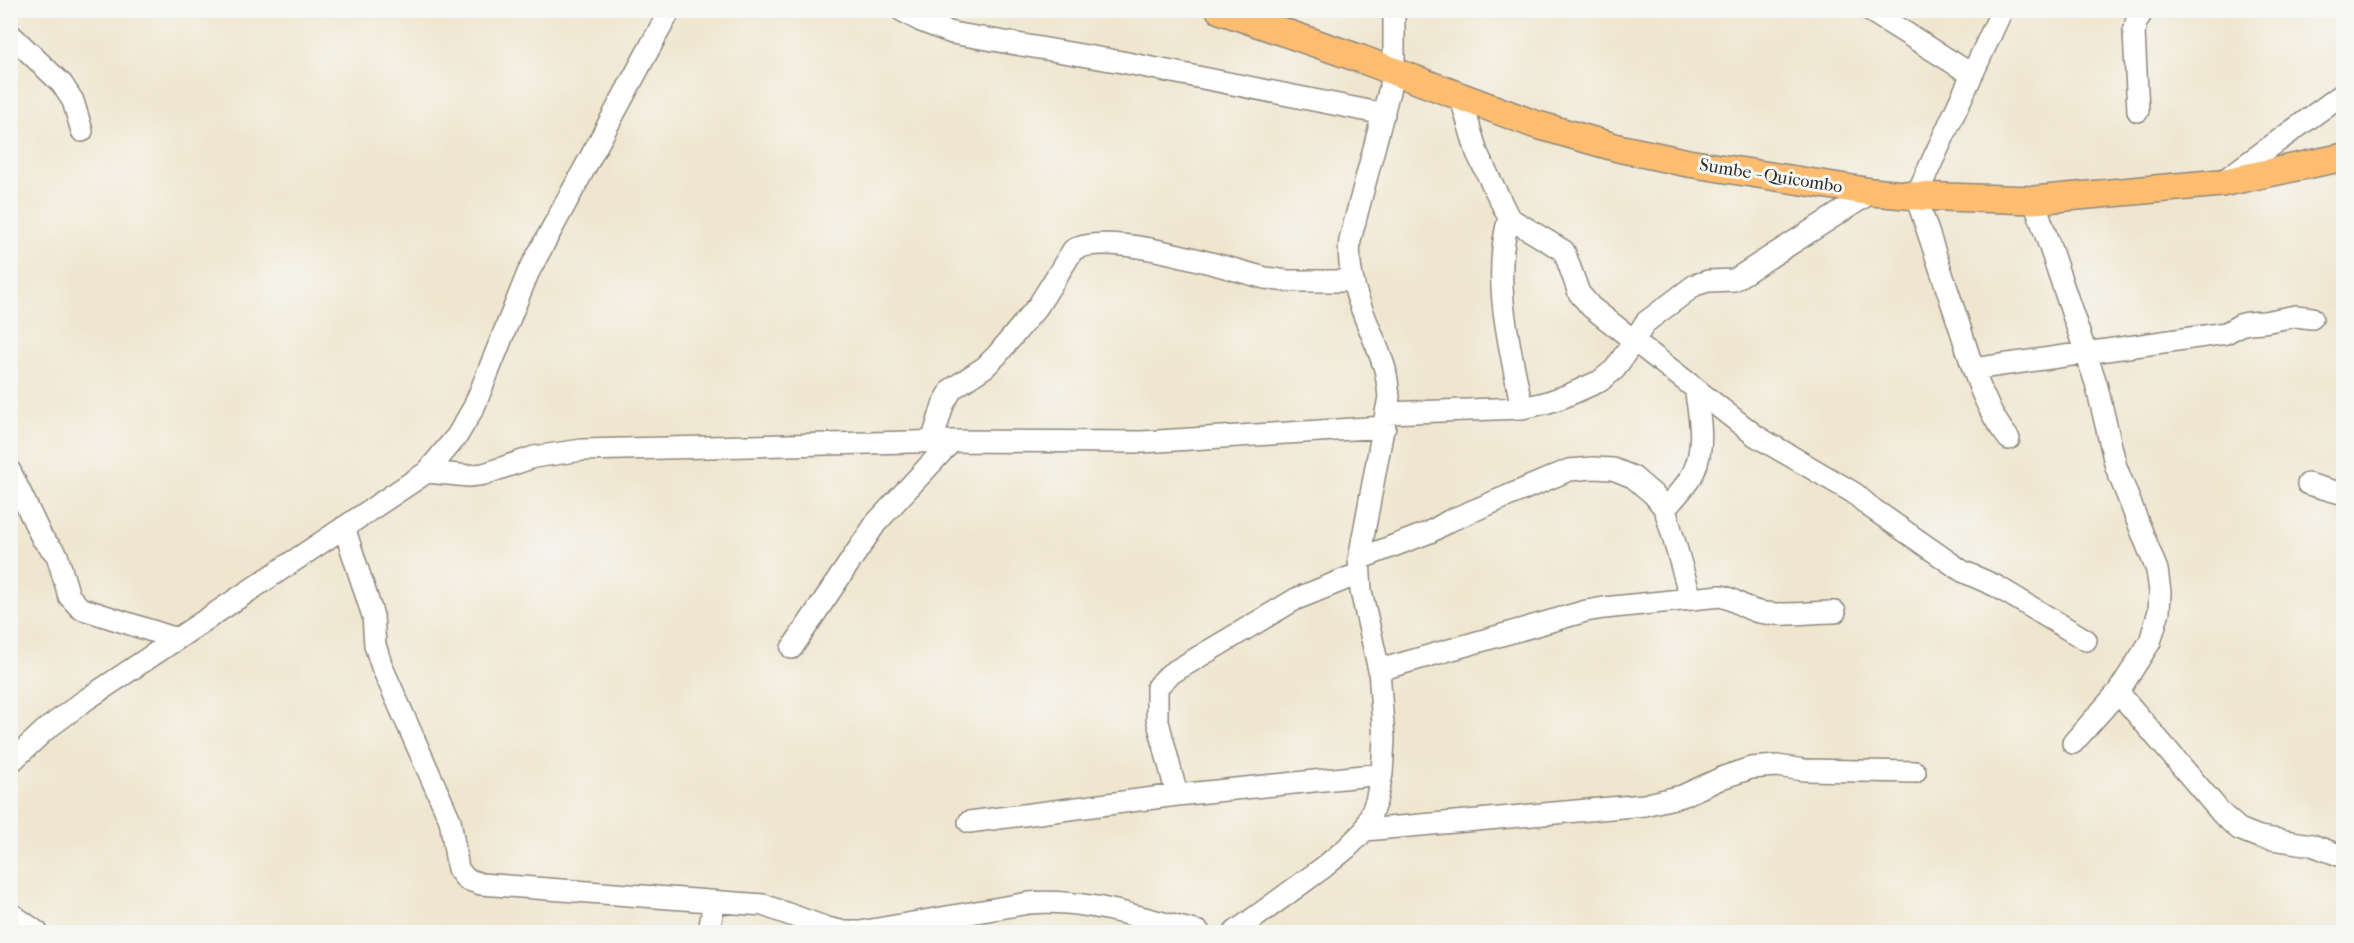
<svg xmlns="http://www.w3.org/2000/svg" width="2354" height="943" font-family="'IM FELL French Canon',serif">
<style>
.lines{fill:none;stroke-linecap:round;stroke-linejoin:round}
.minor-casing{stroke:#8e887d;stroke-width:24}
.major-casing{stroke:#8e887d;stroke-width:30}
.minor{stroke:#fff;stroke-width:21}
.major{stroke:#fcbd6f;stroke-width:27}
.labels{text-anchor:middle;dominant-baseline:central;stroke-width:6;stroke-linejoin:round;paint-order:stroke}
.street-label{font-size:18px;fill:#2b2b2b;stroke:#f6f6f2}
</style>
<rect width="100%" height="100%" fill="#f6f6f2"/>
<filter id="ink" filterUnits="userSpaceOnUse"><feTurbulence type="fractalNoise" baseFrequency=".0167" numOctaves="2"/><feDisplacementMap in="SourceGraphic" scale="12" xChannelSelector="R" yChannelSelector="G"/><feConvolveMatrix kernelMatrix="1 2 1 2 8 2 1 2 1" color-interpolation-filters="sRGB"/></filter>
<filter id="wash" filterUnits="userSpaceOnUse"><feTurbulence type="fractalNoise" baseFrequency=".008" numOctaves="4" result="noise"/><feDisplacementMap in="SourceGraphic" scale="24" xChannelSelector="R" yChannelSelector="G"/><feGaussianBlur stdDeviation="1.35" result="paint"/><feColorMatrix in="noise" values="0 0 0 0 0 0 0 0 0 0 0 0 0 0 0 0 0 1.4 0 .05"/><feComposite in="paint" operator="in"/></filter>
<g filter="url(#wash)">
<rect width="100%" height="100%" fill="#f0e6cf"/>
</g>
<g filter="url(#ink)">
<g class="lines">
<g class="minor-casing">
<path id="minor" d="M901 10 921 21 952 33 1122 62 1384 114
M1869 10 1971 74
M2002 10 1916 196C1930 239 1945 282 1959 325 1972 364 1982 406 2009 439
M10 34 62 84 73 101 82 131
M1460 95 1477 153 1509 218 1564 251 1579 293 1591 307 1756 436 1854 493 1870 507 1962 571 1996 586 2086 640
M2138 111 2134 32 2136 23 2143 10
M2226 179 2344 93
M2034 200 2096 383 2116 467 2157 570 2160 592 2159 611 2150 642 2118 692 2073 743
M1509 218C1491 279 1510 347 1522 408
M1973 369 2226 333 2240 325 2248 323 2264 322 2296 316 2312 318
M1386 413 1522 408 1545 403 1566 396 1600 381 1615 369 1646 322 1695 285 1708 281 1734 280 1872 192
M932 442 943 405 952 389 985 367 997 355 1038 306 1073 250C1110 230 1223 267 1265 278L1287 281H1351
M10 471 42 538 57 555 69 596 80 608 177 639
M427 472 469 476 484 474 534 457 582 450 952 441 1142 442 1385 427
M2308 484 2344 494
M1665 509C1673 500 1682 490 1689 480 1707 454 1700 417 1695 388
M344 527 373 616 375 645 382 667 450 820 458 869 466 879 481 884 763 905 827 928 845 932H860L1029 903C1087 898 1143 919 1199 932
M1359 559 1430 532 1449 521 1569 470 1593 468 1613 469 1633 477 1654 495 1665 509 1691 599
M792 648 876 523 952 441
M1379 670 1586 611 1604 608 1720 596C1734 598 1744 609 1759 612 1783 617 1811 612 1835 612
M2118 692 2223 815 2239 829 2259 837 2312 845 2344 857
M10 763 44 731 84 701 427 472 457 436 474 407 528 273 670 10
M1177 795 1157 718V687L1170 674 1296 599 1358 574
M969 822 1177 795 1382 774
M1365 830 1644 805 1682 796 1724 777 1751 768 1777 766 1804 770 1915 772
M10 913 37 932
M709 932 714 902
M1235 932 1324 867 1347 848 1365 830 1376 801 1382 774 1384 739 1379 670 1361 591 1359 559 1389 397C1388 388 1387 378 1385 369 1371 325 1345 287 1350 240L1394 72V10"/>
</g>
<g class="major-casing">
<path id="major" d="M1220 10 1361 59 1534 124 1618 148 1688 163 1872 192 1916 196 2034 200 2221 183 2344 157"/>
</g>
<use href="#minor" class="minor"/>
<use href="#major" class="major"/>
</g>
</g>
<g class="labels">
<g class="street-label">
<text transform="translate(1771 176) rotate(9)">Sumbe - Quicombo</text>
</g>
</g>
<rect width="2354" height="943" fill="none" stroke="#f6f6f2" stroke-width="36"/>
</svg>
